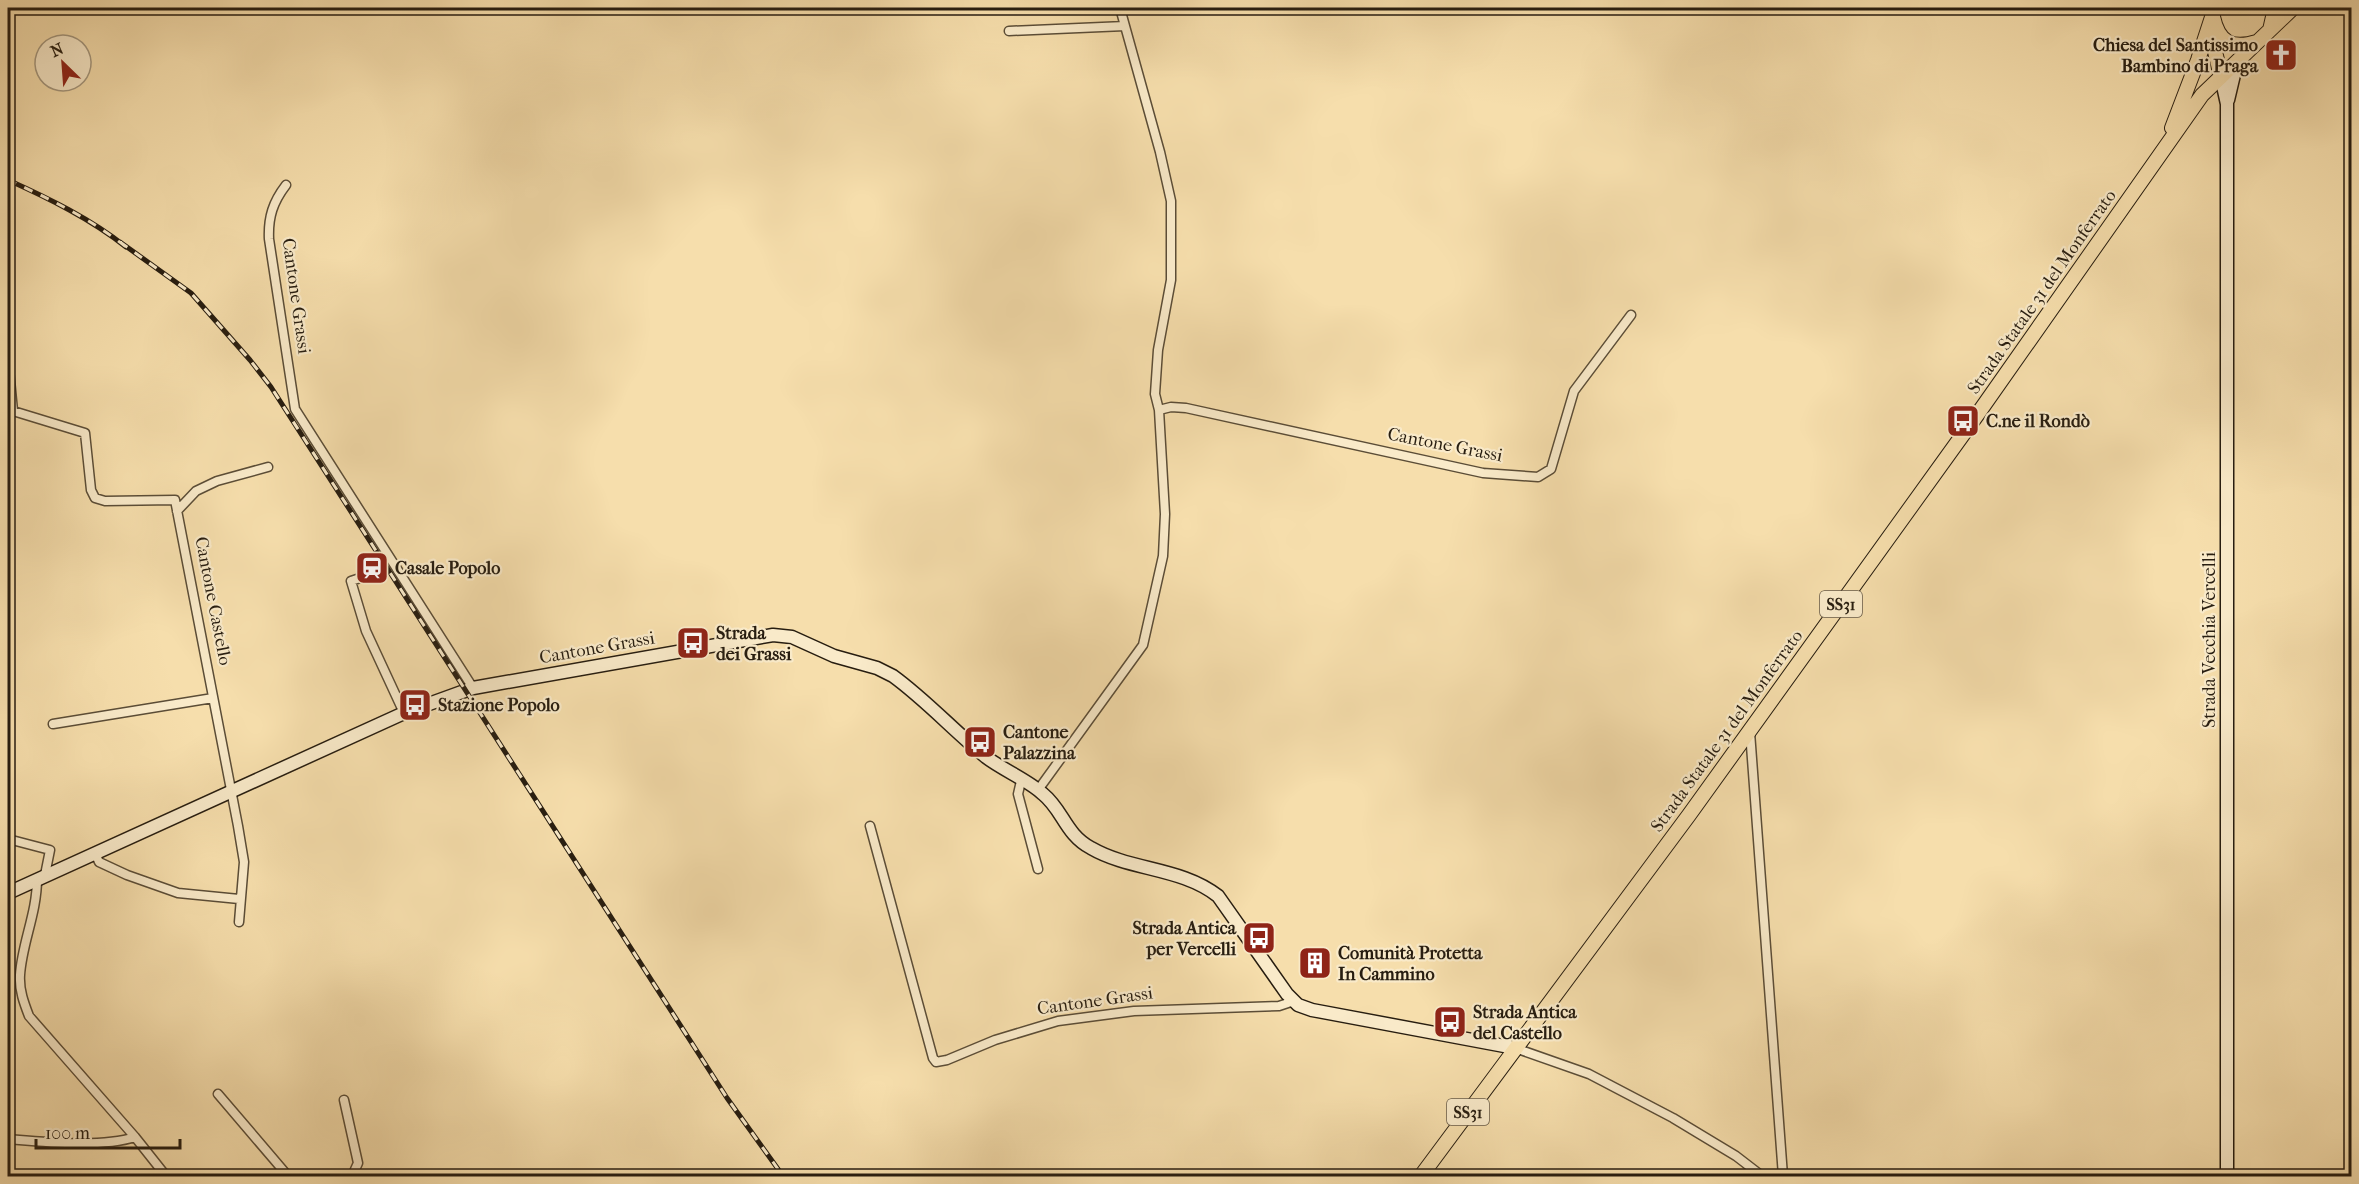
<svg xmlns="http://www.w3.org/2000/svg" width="2359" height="1184" font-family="'IM FELL French Canon',serif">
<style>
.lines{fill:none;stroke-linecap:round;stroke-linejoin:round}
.street-casing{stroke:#5b4d37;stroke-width:11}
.secondary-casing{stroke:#271d10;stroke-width:15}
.primary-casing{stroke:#271d10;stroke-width:16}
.street{stroke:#f9eac9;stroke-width:8}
.secondary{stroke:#f9eac9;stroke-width:12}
.primary{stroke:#f6deac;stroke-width:14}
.rail-casing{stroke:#271d10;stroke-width:5}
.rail{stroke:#f9eac9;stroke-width:3;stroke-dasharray:9;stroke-linecap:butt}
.labels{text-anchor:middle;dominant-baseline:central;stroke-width:4.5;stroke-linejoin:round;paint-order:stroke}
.shield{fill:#f9eac9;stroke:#665a48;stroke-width:1.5}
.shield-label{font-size:16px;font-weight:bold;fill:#271d10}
.poi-label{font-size:18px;font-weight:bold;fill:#271d10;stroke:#f9eac9;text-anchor:start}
.street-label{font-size:18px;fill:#271d10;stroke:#f9eac9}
</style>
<rect width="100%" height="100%" fill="#f6deac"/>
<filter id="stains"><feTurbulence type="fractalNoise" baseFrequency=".00333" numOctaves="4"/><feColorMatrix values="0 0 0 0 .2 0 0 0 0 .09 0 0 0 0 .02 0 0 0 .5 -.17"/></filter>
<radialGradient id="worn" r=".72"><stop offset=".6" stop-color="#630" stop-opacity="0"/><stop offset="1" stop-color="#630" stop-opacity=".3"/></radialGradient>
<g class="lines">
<g class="street-casing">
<path id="street" d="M1009 31 1125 26
M286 185C273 202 268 217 269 239L295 409 473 688
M8 359 13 411 85 433 91 490 95 498 105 501 175 500 238 826 244 862 239 922
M1159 410 1171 407 1186 408 1483 473 1538 477 1551 469 1574 391 1631 315
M177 511 196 491 217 481 268 467
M360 578 351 581 366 631 404 713
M53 724 213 698
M1750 732 1783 1176
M1021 781 1018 794 1038 869
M1038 790 1143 645 1163 556 1165 514 1159 410 1155 394 1158 350 1171 280V201L1160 152 1120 8
M870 826 933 1058 936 1062 947 1060 995 1040 1058 1021 1134 1011 1279 1006 1294 1001
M8 839 50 850 45 875
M95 853 99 862 127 875 178 893 239 899
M37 879C37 913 22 943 20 975 19 990 24 1003 29 1016L135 1137 166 1176
M1515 1048 1589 1074 1673 1118 1736 1156 1762 1176
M218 1094 288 1176
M344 1100 358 1163 353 1174 346 1176
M8 1139C44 1142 101 1148 135 1137"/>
</g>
<g class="secondary-casing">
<path id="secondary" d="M2221 77 2227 104V1176
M2228 100 2237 62
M8 893 404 713 473 688 773 635 792 637 834 656 877 668 893 676C926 700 954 731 986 757 1003 770 1028 780 1043 794 1063 810 1065 834 1091 848 1131 871 1181 867 1218 896L1287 994 1298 1005 1312 1010 1515 1048"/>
</g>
<g class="primary-casing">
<path id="primary" d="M2213 17C2219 44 2233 49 2257 42
M2210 30 2221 77
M2270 30 2275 8
M2172 128 2198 60 2215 8
M1421 1176 1689 815 1977 415 2202 95 2293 8"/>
</g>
<use href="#street" class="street"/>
<use href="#secondary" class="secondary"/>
<use href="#primary" class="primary"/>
<g class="rail-casing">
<path id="rail" d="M8 180C48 198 91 219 126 247
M120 242 191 293 250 360 271 387 727 1098 783 1176"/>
</g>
<use href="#rail" class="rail"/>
</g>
<defs>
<g id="church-square" transform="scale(1.725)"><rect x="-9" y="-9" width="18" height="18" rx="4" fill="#8f2418" stroke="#f9eac9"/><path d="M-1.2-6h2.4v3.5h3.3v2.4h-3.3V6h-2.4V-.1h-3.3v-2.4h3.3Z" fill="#fff"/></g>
<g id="bus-square" transform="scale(1.725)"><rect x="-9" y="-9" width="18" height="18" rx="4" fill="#8f2418" stroke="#f9eac9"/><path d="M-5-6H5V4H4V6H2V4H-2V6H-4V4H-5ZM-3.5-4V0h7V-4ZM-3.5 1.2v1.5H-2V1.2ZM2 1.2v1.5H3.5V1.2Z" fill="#fff"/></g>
<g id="station-square" transform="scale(1.725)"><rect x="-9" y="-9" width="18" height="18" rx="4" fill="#8f2418" stroke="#f9eac9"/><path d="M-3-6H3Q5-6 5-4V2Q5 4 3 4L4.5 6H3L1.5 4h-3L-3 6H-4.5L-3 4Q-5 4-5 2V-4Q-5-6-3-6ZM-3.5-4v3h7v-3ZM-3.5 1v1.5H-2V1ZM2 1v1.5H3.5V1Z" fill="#fff"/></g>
<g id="building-square" transform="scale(1.725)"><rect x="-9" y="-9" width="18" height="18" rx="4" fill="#8f2418" stroke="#f9eac9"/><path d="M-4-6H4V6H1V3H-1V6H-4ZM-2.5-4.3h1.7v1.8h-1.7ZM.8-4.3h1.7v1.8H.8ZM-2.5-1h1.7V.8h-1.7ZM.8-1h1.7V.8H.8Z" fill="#fff"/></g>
</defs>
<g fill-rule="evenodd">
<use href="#church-square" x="2281" y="55"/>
<use href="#bus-square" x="1963" y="421"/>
<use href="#station-square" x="372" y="568"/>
<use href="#bus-square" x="693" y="643"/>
<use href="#bus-square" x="415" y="705"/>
<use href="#bus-square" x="980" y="742"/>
<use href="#bus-square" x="1259" y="938"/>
<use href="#building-square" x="1315" y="963"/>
<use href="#bus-square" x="1450" y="1022"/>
</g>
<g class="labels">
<g class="shield">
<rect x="1820" y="591" width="42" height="26" rx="4.5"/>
<rect x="1447" y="1099" width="42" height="26" rx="4.5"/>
</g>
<g class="shield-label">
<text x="1841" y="604">SS31</text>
<text x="1468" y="1112">SS31</text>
</g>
<g class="poi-label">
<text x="2258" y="45" text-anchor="end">Chiesa del Santissimo<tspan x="2258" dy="21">Bambino di Praga</tspan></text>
<text x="1986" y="421">C.ne il Rondò</text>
<text x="395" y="568">Casale Popolo</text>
<text x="716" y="633">Strada<tspan x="716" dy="21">dei Grassi</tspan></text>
<text x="438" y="705">Stazione Popolo</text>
<text x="1003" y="732">Cantone<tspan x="1003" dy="21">Palazzina</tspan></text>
<text x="1236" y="928" text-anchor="end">Strada Antica<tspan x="1236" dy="21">per Vercelli</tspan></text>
<text x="1338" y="953">Comunità Protetta<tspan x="1338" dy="21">In Cammino</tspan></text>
<text x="1473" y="1012">Strada Antica<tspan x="1473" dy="21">del Castello</tspan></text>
</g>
<g class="street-label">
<text transform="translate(2042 292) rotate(-55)">Strada Statale 31 del Monferrato</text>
<text transform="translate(296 296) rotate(82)">Cantone Grassi</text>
<text transform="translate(1445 445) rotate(11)">Cantone Grassi</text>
<text transform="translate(213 601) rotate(79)">Cantone Castello</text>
<text transform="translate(2209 640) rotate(-90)">Strada Vecchia Vercelli</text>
<text transform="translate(597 648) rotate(-10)">Cantone Grassi</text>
<text transform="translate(1727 731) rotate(-54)">Strada Statale 31 del Monferrato</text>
<text transform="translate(1095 1001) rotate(-8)">Cantone Grassi</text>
</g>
</g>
<rect width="2359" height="1184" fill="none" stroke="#f6deac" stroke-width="30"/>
<rect x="9" y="9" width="2341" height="1166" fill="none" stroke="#271d10" stroke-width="3"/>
<rect x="15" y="15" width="2329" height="1154" fill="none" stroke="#271d10" stroke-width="1.5"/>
<g transform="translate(63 63) rotate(335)"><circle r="28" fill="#f9eac9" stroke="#a5987f" stroke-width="1.5"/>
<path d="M0-4.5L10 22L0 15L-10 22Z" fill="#8f2418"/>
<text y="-9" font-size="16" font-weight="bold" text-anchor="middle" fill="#271d10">N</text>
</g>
<path d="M36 1139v9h144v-9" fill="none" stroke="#271d10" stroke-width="3"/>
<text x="45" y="1139" font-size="18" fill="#271d10" stroke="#f9eac9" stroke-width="4.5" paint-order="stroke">100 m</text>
<rect width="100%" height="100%" filter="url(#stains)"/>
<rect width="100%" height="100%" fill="url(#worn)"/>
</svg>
